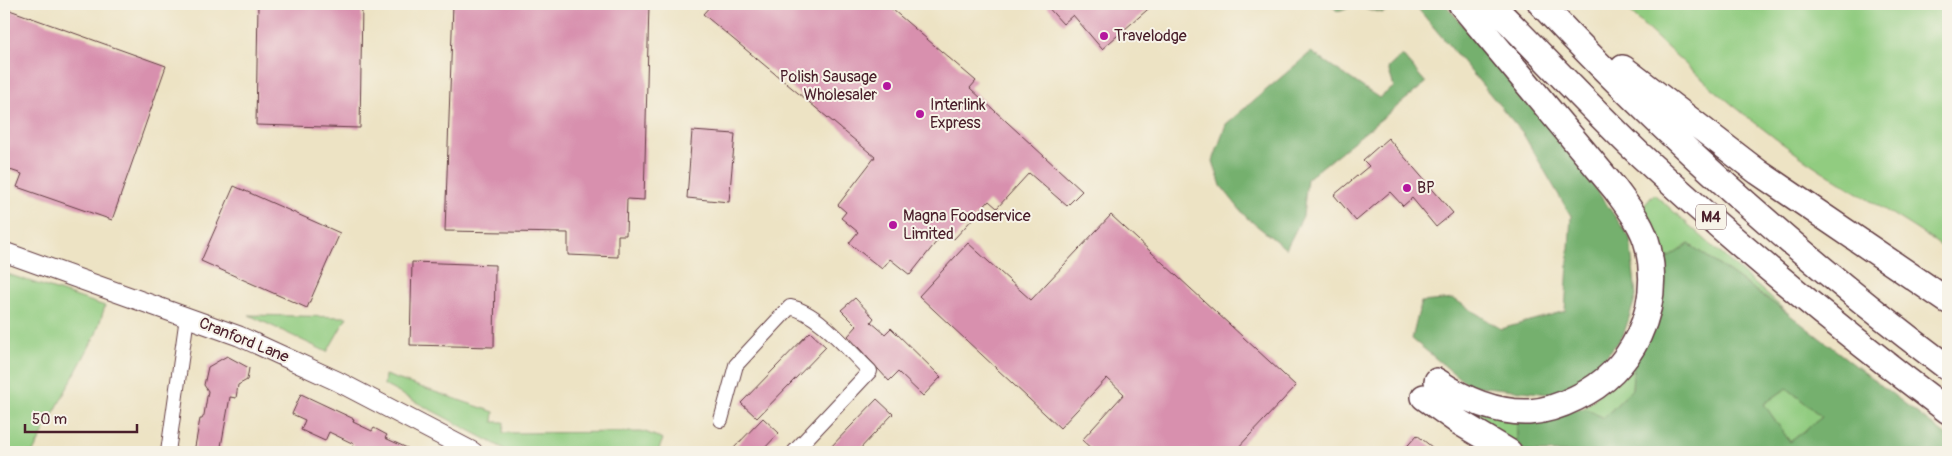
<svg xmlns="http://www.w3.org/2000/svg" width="1952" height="456" font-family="Pangolin,sans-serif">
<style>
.green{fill:#91cc80;stroke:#6e7656}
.forest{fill:#74b06e;stroke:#5f684c;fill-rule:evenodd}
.building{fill:#d890ae}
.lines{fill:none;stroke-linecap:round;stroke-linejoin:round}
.street-casing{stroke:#623c42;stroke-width:16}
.secondary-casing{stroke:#623c42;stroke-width:21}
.highway-casing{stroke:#623c42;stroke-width:28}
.street{stroke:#fff;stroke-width:14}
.secondary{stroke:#fff;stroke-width:19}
.highway{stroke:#fff;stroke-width:25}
.poi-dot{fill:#b5179e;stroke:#f7f3e8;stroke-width:2}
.labels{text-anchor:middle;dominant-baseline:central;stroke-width:4;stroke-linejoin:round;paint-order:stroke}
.shield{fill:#f7f3e8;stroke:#7e5f64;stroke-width:1}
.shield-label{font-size:15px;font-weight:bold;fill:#4a1f2b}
.poi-label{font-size:16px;fill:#4a1f2b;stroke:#f7f3e8;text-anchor:start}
.street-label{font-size:16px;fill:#4a1f2b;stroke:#f7f3e8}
</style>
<rect width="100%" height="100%" fill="#f7f3e8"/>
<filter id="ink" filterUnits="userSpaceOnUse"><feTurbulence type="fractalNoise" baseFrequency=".02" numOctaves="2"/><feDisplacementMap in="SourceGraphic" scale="10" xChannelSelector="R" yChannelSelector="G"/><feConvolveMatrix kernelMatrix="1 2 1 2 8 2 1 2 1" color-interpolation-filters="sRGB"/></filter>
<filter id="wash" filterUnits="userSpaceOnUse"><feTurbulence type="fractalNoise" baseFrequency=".0096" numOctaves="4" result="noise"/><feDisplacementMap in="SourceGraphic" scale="20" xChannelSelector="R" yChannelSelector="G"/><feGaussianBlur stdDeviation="1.12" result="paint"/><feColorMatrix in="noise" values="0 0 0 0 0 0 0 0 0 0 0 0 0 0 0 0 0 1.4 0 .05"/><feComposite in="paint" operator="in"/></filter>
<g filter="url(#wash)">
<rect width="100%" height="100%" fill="#ede3c4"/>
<path class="green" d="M1622 4H1948V251C1901 217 1849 190 1801 157 1737 112 1677 59 1622 4Z
M1654 194 1790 315 1689 244 1662 262 1642 208Z
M4 273 105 306 96 334 33 452H4Z
M249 315 347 317 327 352Z
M1634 362 1632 389 1604 418 1584 408Z
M385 375 494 412 493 422H504L503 433 645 432 663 439 658 452H510L384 385Z
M1787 388 1822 417 1790 442 1764 404Z
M1465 407 1517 420V447L1461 414Z"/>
<path class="forest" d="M1330 4H1384L1388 9 1383 13 1356 6 1337 11Z
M1414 4H1445L1575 159 1630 238 1636 296 1623 336 1592 373 1558 395 1468 385 1412 339 1421 302 1454 299 1501 329 1565 311 1571 216 1522 132Z
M1311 52 1379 98 1394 87 1388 68 1402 55 1426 83 1307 179 1303 216 1286 249 1246 217 1221 186 1213 161 1226 124Z
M1689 244 1790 315 1948 437V452H1530L1517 447V420L1584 408 1604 418 1632 389 1634 362 1657 324 1662 262ZM1787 388 1822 417 1790 442 1764 404Z"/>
<g id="blocks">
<path class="building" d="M258 4H362L360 128 256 125Z
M453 4H649L644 200 627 199 626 235H618V257L568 255V233L445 231Z
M712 4H886L976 81 970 88 1082 191 1067 206 1029 173 997 208 989 201 954 239 945 231 910 275 890 259 882 269 849 243 858 232 841 218 846 212 838 205 875 157 703 14Z
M1045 4H1154L1102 49 1073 15 1063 24Z
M4 8 166 66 112 220 17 187 22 174 4 168Z
M692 131 735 134 729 202 687 198Z
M1388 138 1453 213 1436 227 1412 198 1403 206 1390 192 1356 221 1334 195 1369 166 1363 160Z
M234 186 340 233 307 308 201 261Z
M1111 215 1296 386 1234 452H1095L1082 440 1124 394 1107 378 1060 428 919 296 968 243 1031 300Z
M412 262 495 265 494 347 410 345Z
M855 298 874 318 871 322 885 334 891 328 941 377 923 396 898 372 889 381 848 336 857 326 841 310Z
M810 332 826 347 757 418 741 403Z
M227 356 249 368 247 380 238 385 236 398 230 397 220 452H194L200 419H202L204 415 208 391 204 385 208 367Z
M301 394 354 419 353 422 372 431 374 428 387 435 385 438 416 452H350L354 444 329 432 325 441 301 430 305 420 292 414Z
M877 399 893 414 857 452H826Z
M763 418 779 433 761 452H730Z
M1417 435 1438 452H1402Z"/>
</g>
</g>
<g filter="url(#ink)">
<use href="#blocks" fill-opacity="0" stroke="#623c42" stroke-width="1"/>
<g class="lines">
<g class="street-casing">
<path id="street" d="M721 420 736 365 790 307C818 312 849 351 870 371L794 452
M168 452 187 317"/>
</g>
<g class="secondary-casing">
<path id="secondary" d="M4 252 239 336 337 381 473 452"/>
</g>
<g class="highway-casing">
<path id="highway" d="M1491 4C1540 53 1587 104 1637 152 1736 244 1840 330 1948 411
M1541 4C1665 136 1803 259 1948 368
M1623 68 1758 172 1948 301
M1437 381C1465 400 1495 413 1529 412 1546 411 1560 406 1576 398 1633 371 1662 309 1648 247 1643 225 1628 207 1615 189L1461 4
M1424 397 1459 422 1509 452"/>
</g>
<use href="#street" class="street"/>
<use href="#secondary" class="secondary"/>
<use href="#highway" class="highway"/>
</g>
</g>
<g class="poi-dot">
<circle cx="1104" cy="36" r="5"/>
<circle cx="887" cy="86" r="5"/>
<circle cx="920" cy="114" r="5"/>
<circle cx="1407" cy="188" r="5"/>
<circle cx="893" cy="225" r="5"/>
</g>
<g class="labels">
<rect class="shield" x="1696" y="204.5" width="30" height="25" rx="4"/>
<g class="shield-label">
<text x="1711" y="217">M4</text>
</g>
<g class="poi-label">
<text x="1114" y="36">Travelodge</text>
<text x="877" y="77" text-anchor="end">Polish Sausage<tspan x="877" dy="18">Wholesaler</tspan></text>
<text x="930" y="105">Interlink<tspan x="930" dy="18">Express</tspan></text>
<text x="1417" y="188">BP</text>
<text x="903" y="216">Magna Foodservice<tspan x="903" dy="18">Limited</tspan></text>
</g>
<g class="street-label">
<text transform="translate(244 340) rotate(22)">Cranford Lane</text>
</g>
</g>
<rect width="1952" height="456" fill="none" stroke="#f7f3e8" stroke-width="20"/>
<path d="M25 424v8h112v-8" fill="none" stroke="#4a1f2b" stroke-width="2.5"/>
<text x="32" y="424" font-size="15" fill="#4a1f2b" stroke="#f7f3e8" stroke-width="4" paint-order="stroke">50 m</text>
</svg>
